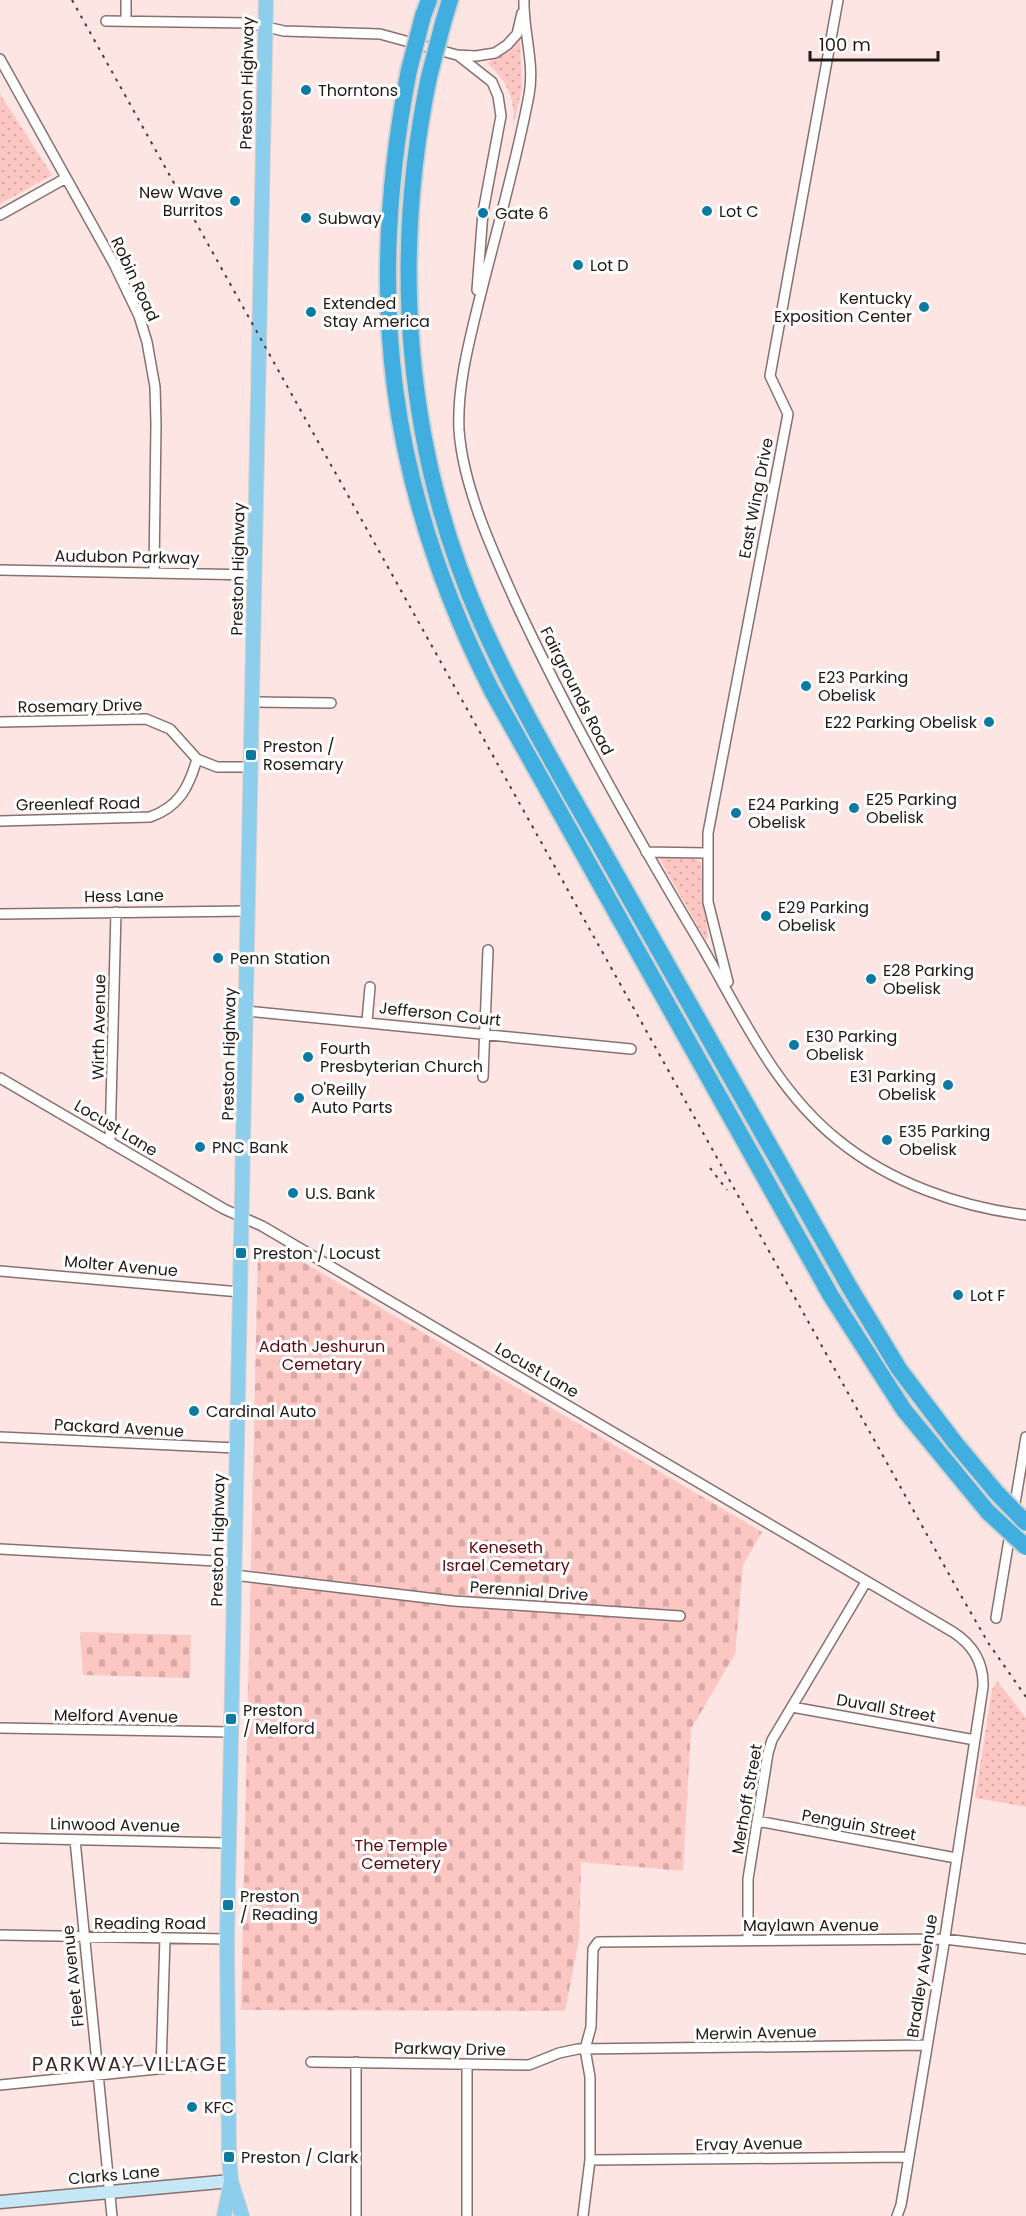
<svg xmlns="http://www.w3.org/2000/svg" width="1026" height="2216" font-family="Poppins,sans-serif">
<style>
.green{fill:url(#green-dots)}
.cemetery{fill:url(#cemetery-stones)}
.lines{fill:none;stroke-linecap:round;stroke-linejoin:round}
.street-casing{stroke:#86716f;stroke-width:12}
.secondary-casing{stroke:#86716f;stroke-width:15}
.primary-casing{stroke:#d2d1d1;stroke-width:16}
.highway-casing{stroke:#d2d1d1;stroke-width:20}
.street{stroke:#fff;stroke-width:9}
.secondary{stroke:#c6e7f6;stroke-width:12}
.primary{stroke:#8dceec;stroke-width:14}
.highway{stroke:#41aee0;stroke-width:16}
.rail{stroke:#463b3a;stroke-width:2;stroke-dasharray:3 6;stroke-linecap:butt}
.highway-bridge-casing{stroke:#d2d1d1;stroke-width:20;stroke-linecap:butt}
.highway-bridge{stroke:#41aee0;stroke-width:16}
.poi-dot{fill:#0c7aa3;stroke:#fff;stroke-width:2}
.labels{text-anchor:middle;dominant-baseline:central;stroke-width:6;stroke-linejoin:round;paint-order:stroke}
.street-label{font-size:16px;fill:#201817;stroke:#fff}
.poi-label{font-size:16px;fill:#201817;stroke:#fff;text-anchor:start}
.park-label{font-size:16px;fill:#5a0710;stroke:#fff}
.quarter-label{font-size:20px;letter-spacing:1.5px;fill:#3e2c2b;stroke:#fff}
</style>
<defs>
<pattern id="green-dots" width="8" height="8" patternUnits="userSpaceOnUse" patternTransform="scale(1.5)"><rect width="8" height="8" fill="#fcc7c3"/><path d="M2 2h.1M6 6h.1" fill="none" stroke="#d8aaa7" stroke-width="1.8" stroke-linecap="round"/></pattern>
<pattern id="cemetery-stones" width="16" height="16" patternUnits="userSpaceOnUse" patternTransform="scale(1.5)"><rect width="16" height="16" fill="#fcc7c3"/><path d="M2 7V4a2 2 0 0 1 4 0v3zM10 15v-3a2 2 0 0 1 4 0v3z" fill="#d8aaa7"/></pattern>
</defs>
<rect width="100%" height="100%" fill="#fde5e3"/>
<path class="green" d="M520 39 522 88 513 128C516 100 508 81 487 63L510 51Z
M0 94 52 175 0 204Z
M662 856 692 857 701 862 708 938 705 939 659 858Z
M997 1681 1026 1718V1807L975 1798 992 1690Z"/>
<path class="cemetery" d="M258 1245 291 1255 762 1532 743 1565 735 1654 691 1729 683 1871 581 1862 579 1940 565 2011 241 2010Z
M80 1632 191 1635 190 1678 83 1675Z"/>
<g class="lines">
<g class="street-casing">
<path id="street" d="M524 0C523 31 535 63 529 95 516 164 496 232 479 301 469 342 457 387 459 430 463 487 493 552 516 603 570 719 632 829 697 938 739 1009 772 1087 838 1140 891 1183 960 1207 1026 1215
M106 21 249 23 284 31 380 34 457 55 476 56 495 53 507 45 517 34 522 13
M126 21V0
M459 56 492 82 498 96 501 116 483 212 477 290
M0 59 114 264 139 316 147 342 155 387 156 424 154 572
M0 215 66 178
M0 570 254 575
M252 702 331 703
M0 722 146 719 170 729 197 759 217 767H251
M0 821 150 817C179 807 189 787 197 759
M646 852 706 853
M0 914 248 911
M728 982 708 902V833L788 414 770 376 838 0
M246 1011 631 1049
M367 1021 370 987
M483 1077 488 950
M0 1078 224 1209 262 1226 953 1632C973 1645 984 1662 983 1687L943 1950 901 2205 897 2216
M110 1143 116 912
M0 1271 240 1292
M0 1437 236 1448
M0 1549 234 1562
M234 1575 454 1601 680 1616
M996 1618 1026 1437
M792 1707 975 1740
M0 1728 231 1732
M757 1821 956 1858
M0 1838 229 1843
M75 1840 112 2216
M0 1935 227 1939
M748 1939V1879L768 1753 772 1740 866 1582
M311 2062 529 2065 559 2053 578 2049 926 2045
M467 2064V2216
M161 2068 165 1938
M0 2085 226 2062
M590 2160 909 2157
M356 2216V2062
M583 2216 590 2160V2077L585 2049 591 2027 593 1949 598 1942 945 1939 1026 1949"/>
</g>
<g class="secondary-casing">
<path id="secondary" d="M0 2202 231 2181"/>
</g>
<g class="primary-casing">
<path id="primary" d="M224 2216 231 2181
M242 2216 231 2181 229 2157 227 1939 266 0"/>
</g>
<g class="highway-casing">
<path id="highway" d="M423 16 429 0
M443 23 450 0
M409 70C365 295 388 486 492 691L831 1296 904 1410 988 1512
M429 77C391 260 405 450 481 622 522 714 576 802 625 890 700 1023 775 1156 850 1288L899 1369 956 1444 996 1492"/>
</g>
<use href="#street" class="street"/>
<use href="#secondary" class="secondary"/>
<use href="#primary" class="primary"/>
<use href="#highway" class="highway"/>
<path class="rail" d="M72 0 960 1594 989 1644 1026 1697
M710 1168 727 1190"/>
<g class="highway-bridge-casing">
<path id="highway-bridge" d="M409 70 423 16
M429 77 443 23
M996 1492 1026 1523
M988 1512 1026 1547"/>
</g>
<use href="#highway-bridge" class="highway-bridge"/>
</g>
<g class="poi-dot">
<circle cx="306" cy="90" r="6"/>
<circle cx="235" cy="201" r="6"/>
<circle cx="707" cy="211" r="6"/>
<circle cx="483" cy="213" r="6"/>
<circle cx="306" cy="218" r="6"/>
<circle cx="578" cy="265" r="6"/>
<circle cx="924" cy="307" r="6"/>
<circle cx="311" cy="312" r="6"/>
<circle cx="806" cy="686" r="6"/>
<circle cx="989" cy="722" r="6"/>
<rect x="245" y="749" width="12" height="12" rx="3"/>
<circle cx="854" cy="808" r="6"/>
<circle cx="736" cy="813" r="6"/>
<circle cx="766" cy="916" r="6"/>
<circle cx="218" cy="958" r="6"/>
<circle cx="871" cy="979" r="6"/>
<circle cx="794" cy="1045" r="6"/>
<circle cx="308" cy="1057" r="6"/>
<circle cx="948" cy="1085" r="6"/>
<circle cx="299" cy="1098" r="6"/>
<circle cx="887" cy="1140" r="6"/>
<circle cx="200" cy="1147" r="6"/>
<circle cx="293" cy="1193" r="6"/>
<rect x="235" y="1247" width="12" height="12" rx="3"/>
<circle cx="958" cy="1295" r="6"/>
<circle cx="194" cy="1411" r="6"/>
<rect x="225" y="1713" width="12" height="12" rx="3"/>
<rect x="222" y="1899" width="12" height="12" rx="3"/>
<circle cx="192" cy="2107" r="6"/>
<rect x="223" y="2151" width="12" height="12" rx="3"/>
</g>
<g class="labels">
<g class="street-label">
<text transform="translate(247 83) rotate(-89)">Preston Highway</text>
<text transform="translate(135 279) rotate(65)">Robin Road</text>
<text transform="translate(756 498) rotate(-79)">East Wing Drive</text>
<text transform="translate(127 557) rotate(1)">Audubon Parkway</text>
<text transform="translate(238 569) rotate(-89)">Preston Highway</text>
<text transform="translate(577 691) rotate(63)">Fairgrounds Road</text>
<text transform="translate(80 706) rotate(-1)">Rosemary Drive</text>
<text transform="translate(78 804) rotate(-1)">Greenleaf Road</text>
<text transform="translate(124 896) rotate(-1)">Hess Lane</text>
<text transform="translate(440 1014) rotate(6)">Jefferson Court</text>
<text transform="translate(99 1027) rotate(-89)">Wirth Avenue</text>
<text transform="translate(229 1054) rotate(-89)">Preston Highway</text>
<text transform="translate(116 1128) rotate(31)">Locust Lane</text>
<text transform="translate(121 1266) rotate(5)">Molter Avenue</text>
<text transform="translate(537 1370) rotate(30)">Locust Lane</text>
<text transform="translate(119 1428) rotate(3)">Packard Avenue</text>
<text transform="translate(218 1540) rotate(-89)">Preston Highway</text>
<text transform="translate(529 1591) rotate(4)">Perennial Drive</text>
<text transform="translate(886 1708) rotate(10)">Duvall Street</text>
<text transform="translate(116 1716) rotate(1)">Melford Avenue</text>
<text transform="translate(747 1799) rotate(-80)">Merhoff Street</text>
<text transform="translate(115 1825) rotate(1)">Linwood Avenue</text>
<text transform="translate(859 1825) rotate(10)">Penguin Street</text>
<text x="150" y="1923">Reading Road</text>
<text x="811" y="1925">Maylawn Avenue</text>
<text transform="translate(73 1976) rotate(-96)">Fleet Avenue</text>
<text transform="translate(922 1976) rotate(-81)">Bradley Avenue</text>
<text transform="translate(756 2033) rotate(-1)">Merwin Avenue</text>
<text transform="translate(450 2049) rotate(1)">Parkway Drive</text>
<text transform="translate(749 2144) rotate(-1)">Ervay Avenue</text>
<text transform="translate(114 2175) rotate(-5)">Clarks Lane</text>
</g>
<g class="poi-label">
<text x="318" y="90">Thorntons</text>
<text x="223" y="192" text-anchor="end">New Wave<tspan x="223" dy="18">Burritos</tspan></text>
<text x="719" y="211">Lot C</text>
<text x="495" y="213">Gate 6</text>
<text x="318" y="218">Subway</text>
<text x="590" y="265">Lot D</text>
<text x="912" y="298" text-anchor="end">Kentucky<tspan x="912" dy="18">Exposition Center</tspan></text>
<text x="323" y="303">Extended<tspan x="323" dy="18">Stay America</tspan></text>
<text x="818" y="677">E23 Parking<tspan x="818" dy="18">Obelisk</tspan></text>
<text x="977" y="722" text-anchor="end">E22 Parking Obelisk</text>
<text x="263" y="746">Preston /<tspan x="263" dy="18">Rosemary</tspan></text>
<text x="866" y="799">E25 Parking<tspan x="866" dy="18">Obelisk</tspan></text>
<text x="748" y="804">E24 Parking<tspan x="748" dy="18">Obelisk</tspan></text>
<text x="778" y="907">E29 Parking<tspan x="778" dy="18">Obelisk</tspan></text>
<text x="230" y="958">Penn Station</text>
<text x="883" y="970">E28 Parking<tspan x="883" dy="18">Obelisk</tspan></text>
<text x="806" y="1036">E30 Parking<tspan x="806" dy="18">Obelisk</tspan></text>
<text x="320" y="1048">Fourth<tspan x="320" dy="18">Presbyterian Church</tspan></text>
<text x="936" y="1076" text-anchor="end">E31 Parking<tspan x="936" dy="18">Obelisk</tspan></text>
<text x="311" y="1089">O'Reilly<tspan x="311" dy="18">Auto Parts</tspan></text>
<text x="899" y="1131">E35 Parking<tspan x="899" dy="18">Obelisk</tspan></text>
<text x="212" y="1147">PNC Bank</text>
<text x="305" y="1193">U.S. Bank</text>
<text x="253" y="1253">Preston / Locust</text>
<text x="970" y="1295">Lot F</text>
<text x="206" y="1411">Cardinal Auto</text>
<text x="243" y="1710">Preston<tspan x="243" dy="18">/ Melford</tspan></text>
<text x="240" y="1896">Preston<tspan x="240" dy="18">/ Reading</tspan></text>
<text x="204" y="2107">KFC</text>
<text x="241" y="2157">Preston / Clark</text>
</g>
<g class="park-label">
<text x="322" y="1346">Adath Jeshurun<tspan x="322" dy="18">Cemetary</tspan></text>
<text x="506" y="1547">Keneseth<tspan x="506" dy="18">Israel Cemetary</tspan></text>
<text x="401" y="1845">The Temple<tspan x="401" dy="18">Cemetery</tspan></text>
</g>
<g class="quarter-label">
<text x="130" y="2064">PARKWAY VILLAGE</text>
</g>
</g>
<path d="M810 51v9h128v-9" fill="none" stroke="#201817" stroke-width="3"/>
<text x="819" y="51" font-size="18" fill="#201817" stroke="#ffffff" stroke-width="4.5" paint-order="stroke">100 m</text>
</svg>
